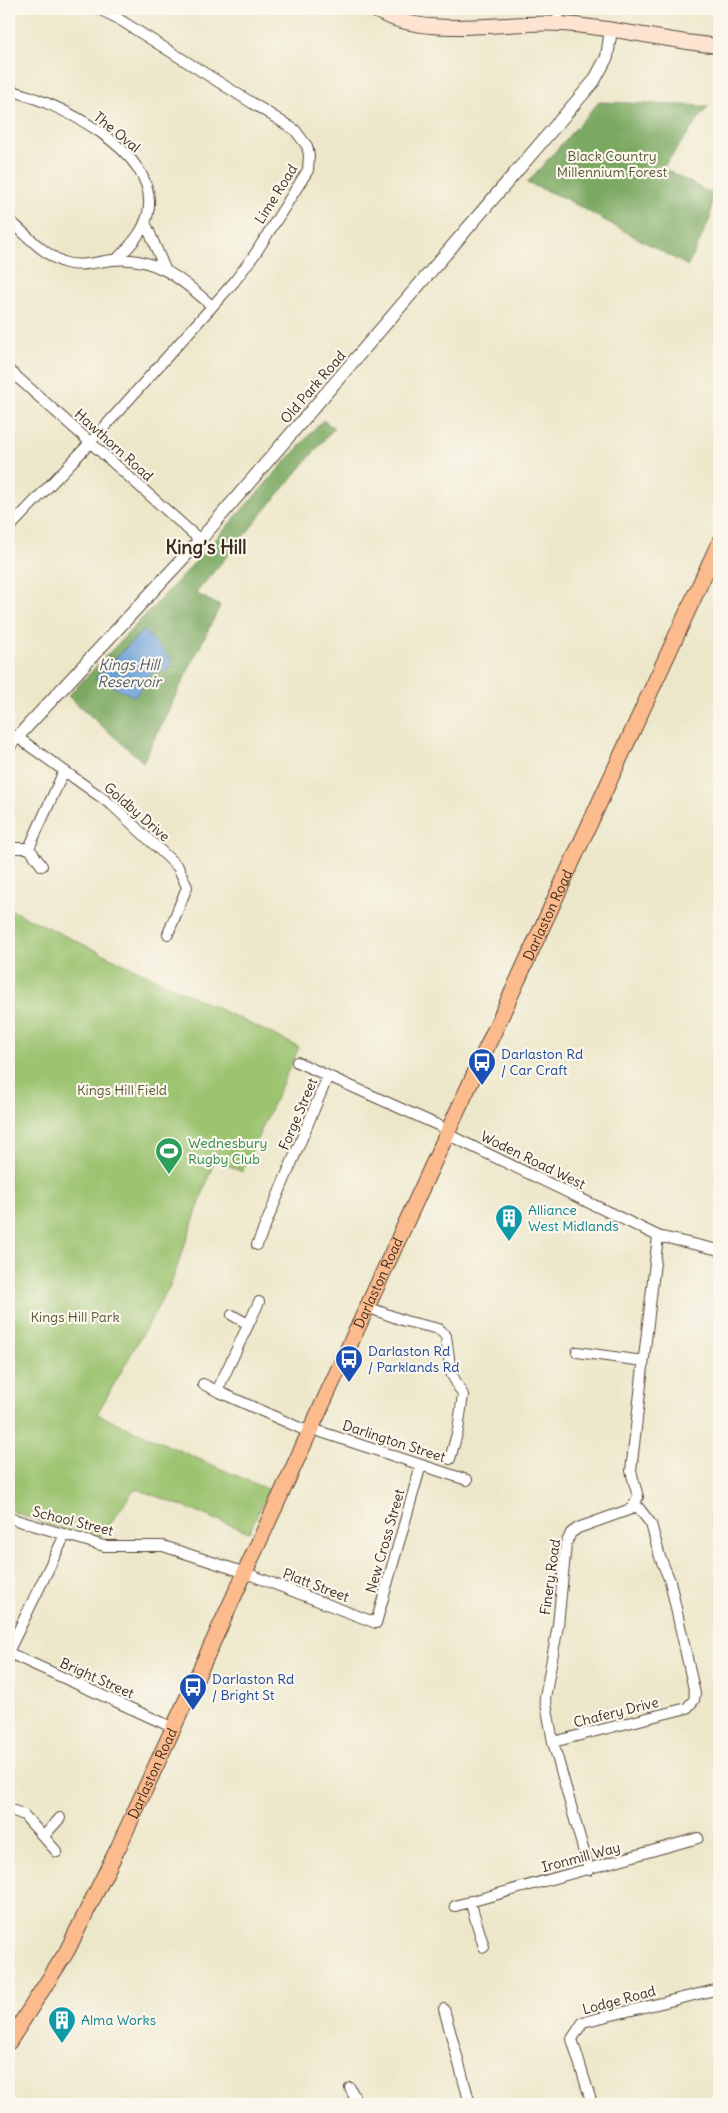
<svg xmlns="http://www.w3.org/2000/svg" width="728" height="2113" font-family="Delius,sans-serif">
<style>
.green{fill:#9bc36f;stroke:#6b7646}
.forest{fill:#7ca962;stroke:#5c6a40;fill-rule:evenodd}
.water{fill:#6ba0d7;stroke:#53657a}
.lines{fill:none;stroke-linecap:round;stroke-linejoin:round}
.minor-casing{stroke:#564638;stroke-width:12}
.tertiary-casing{stroke:#564638;stroke-width:14}
.secondary-casing{stroke:#564638;stroke-width:16}
.primary-casing{stroke:#564638;stroke-width:17}
.minor{stroke:#fff;stroke-width:10}
.tertiary{stroke:#fff;stroke-width:12}
.secondary{stroke:#fde4d1;stroke-width:14}
.primary{stroke:#fbbb8d;stroke-width:15}
.labels{text-anchor:middle;dominant-baseline:central;stroke-width:4.5;stroke-linejoin:round;paint-order:stroke}
.street-label{font-size:14px;fill:#3b2a1e;stroke:#fbf7ec}
.park-label{font-size:14px;fill:#585836;stroke:#fbf7ec}
.transit-label{font-size:14px;fill:#164399;stroke:#fbf7ec;text-anchor:start}
.leisure-label{font-size:14px;fill:#27864d;stroke:#fbf7ec;text-anchor:start}
.culture-label{font-size:14px;fill:#0d838f;stroke:#fbf7ec;text-anchor:start}
.water-label{font-size:15px;font-style:italic;fill:#4e5968;stroke:#fbf7ec}
.district-label{font-size:19px;font-weight:bold;fill:#3b2a1e;stroke:#fbf7ec}
</style>
<rect width="100%" height="100%" fill="#fbf7ec"/>
<filter id="ink" filterUnits="userSpaceOnUse"><feTurbulence type="fractalNoise" baseFrequency=".02" numOctaves="2"/><feDisplacementMap in="SourceGraphic" scale="10" xChannelSelector="R" yChannelSelector="G"/><feConvolveMatrix kernelMatrix="1 2 1 2 8 2 1 2 1" color-interpolation-filters="sRGB"/></filter>
<filter id="wash" filterUnits="userSpaceOnUse"><feTurbulence type="fractalNoise" baseFrequency=".0096" numOctaves="4" result="noise"/><feDisplacementMap in="SourceGraphic" scale="20" xChannelSelector="R" yChannelSelector="G"/><feGaussianBlur stdDeviation="1.12" result="paint"/><feColorMatrix in="noise" values="0 0 0 0 0 0 0 0 0 0 0 0 0 0 0 0 0 1.4 0 .05"/><feComposite in="paint" operator="in"/></filter>
<g filter="url(#wash)">
<rect width="100%" height="100%" fill="#ede7ca"/>
<path class="green" d="M9 909 299 1047 242 1172 215 1159 171 1284 97 1414 269 1490 249 1532 135 1488 97 1543 9 1510Z"/>
<path class="forest" d="M599 102 708 106 663 168 712 194 710 219 688 266 564 198 527 183Z
M323 420 334 428 196 593 220 606 143 762 68 696 178 581ZM143 630 167 671 95 678Z"/>
<path class="water" d="M144 630 173 661 167 671H153L135 697 95 678Z"/>
</g>
<g filter="url(#ink)">
<g class="lines">
<g class="minor-casing">
<path id="minor" d="M558 9 559 24
M9 90C56 102 161 151 148 213 144 232 130 246 116 260
M9 220C26 234 42 253 63 262 79 268 96 262 112 260 155 255 182 280 212 306
M145 222 165 269
M9 370 200 540
M9 528 90 443 234 282 255 254 308 170 309 155 307 146 295 130 117 18 99 9
M17 737 112 805 178 867 187 887 168 934
M9 848H29L42 866
M29 848 64 771
M297 1062 442 1127 455 1138 658 1236 719 1250
M257 1245 328 1076
M259 1302 217 1391 302 1429H312L467 1480
M367 1307 405 1321 439 1329 446 1336 451 1373 463 1395 458 1430 450 1459
M232 1315 248 1324
M577 1352 643 1361
M203 1384 217 1391
M9 1518 104 1546H163L246 1573 376 1623 421 1465
M9 1650 65 1535
M9 1653 174 1728
M553 1742 687 1708 694 1700 695 1694 670 1581 660 1557 651 1524 635 1503
M9 1809 24 1815 57 1852
M44 1836 60 1818
M589 1870 553 1742 545 1698 558 1625 566 1544 571 1533 578 1528 631 1509 638 1497 631 1471 658 1236
M470 1901 484 1947
M455 1906 698 1838
M444 2009 470 2104
M350 2088 358 2104
M592 2104 572 2039 583 2022 719 1989"/>
</g>
<g class="tertiary-casing">
<path id="tertiary" d="M9 746 200 540 594 81 607 57 611 29"/>
</g>
<g class="secondary-casing">
<path id="secondary" d="M373 9C426 41 502 20 561 24 614 27 666 41 719 46"/>
</g>
<g class="primary-casing">
<g id="primary">
<path id="s1" d="M9 2042 67 1951 118 1848 719 543"/>
</g>
</g>
<use href="#minor" class="minor"/>
<use href="#tertiary" class="tertiary"/>
<use href="#secondary" class="secondary"/>
<use href="#primary" class="primary"/>
</g>
</g>
<defs>
<g id="bus-pin" transform="scale(1.4375)"><path d="M0 17L-7.5 6A9.5 9.5 0 1 1 7.5 6Z" fill="#1a4fb4" stroke="#fbf7ec"/><path d="M-5-6H5V4H4V6H2V4H-2V6H-4V4H-5ZM-3.5-4V0h7V-4ZM-3.5 1.2v1.5H-2V1.2ZM2 1.2v1.5H3.5V1.2Z" fill="#fff"/></g>
<g id="stadium-pin" transform="scale(1.4375)"><path d="M0 17L-7.5 6A9.5 9.5 0 1 1 7.5 6Z" fill="#2e9e5b" stroke="#fbf7ec"/><path d="M0-5a6.5 5 0 1 0 0 10a6.5 5 0 1 0 0-10ZM-3.5-1.8h7v3.6h-7Z" fill="#fff"/></g>
<g id="building-pin" transform="scale(1.4375)"><path d="M0 17L-7.5 6A9.5 9.5 0 1 1 7.5 6Z" fill="#0f9aa8" stroke="#fbf7ec"/><path d="M-4-6H4V6H1V3H-1V6H-4ZM-2.5-4.3h1.7v1.8h-1.7ZM.8-4.3h1.7v1.8H.8ZM-2.5-1h1.7V.8h-1.7ZM.8-1h1.7V.8H.8Z" fill="#fff"/></g>
</defs>
<g fill-rule="evenodd">
<use href="#bus-pin" x="482" y="1062"/>
<use href="#stadium-pin" x="169" y="1151"/>
<use href="#building-pin" x="509" y="1218"/>
<use href="#bus-pin" x="349" y="1359"/>
<use href="#bus-pin" x="193" y="1687"/>
<use href="#building-pin" x="62" y="2020"/>
</g>
<g class="labels">
<g class="street-label">
<text transform="translate(117 132) rotate(39)">The Oval</text>
<text transform="translate(276 194) rotate(-58)">Lime Road</text>
<text transform="translate(313 387) rotate(-49)">Old Park Road</text>
<text transform="translate(114 445) rotate(42)">Hawthorn Road</text>
<text transform="translate(137 812) rotate(41)">Goldby Drive</text>
<text stroke="none"><textPath href="#s1" startOffset="1250">Darlaston Road</textPath></text>
<text transform="translate(298 1114) rotate(-67)">Forge Street</text>
<text transform="translate(533 1160) rotate(26)">Woden Road West</text>
<text stroke="none"><textPath href="#s1" startOffset="845">Darlaston Road</textPath></text>
<text transform="translate(394 1441) rotate(18)">Darlington Street</text>
<text transform="translate(73 1521) rotate(14)">School Street</text>
<text transform="translate(385 1541) rotate(-74)">New Cross Street</text>
<text transform="translate(550 1577) rotate(-82)">Finery Road</text>
<text transform="translate(316 1585) rotate(21)">Platt Street</text>
<text transform="translate(97 1678) rotate(24)">Bright Street</text>
<text transform="translate(616 1712) rotate(-14)">Chafery Drive</text>
<text stroke="none"><textPath href="#s1" startOffset="305">Darlaston Road</textPath></text>
<text transform="translate(581 1857) rotate(-15)">Ironmill Way</text>
<text transform="translate(619 2000) rotate(-15)">Lodge Road</text>
</g>
<g class="park-label">
<text x="612" y="156">Black Country<tspan x="612" dy="16">Millennium Forest</tspan></text>
<text x="122" y="1090">Kings Hill Field</text>
<text x="75" y="1317">Kings Hill Park</text>
</g>
<g class="transit-label">
<text x="501" y="1054">Darlaston Rd<tspan x="501" dy="16">/ Car Craft</tspan></text>
<text x="368" y="1351">Darlaston Rd<tspan x="368" dy="16">/ Parklands Rd</tspan></text>
<text x="212" y="1679">Darlaston Rd<tspan x="212" dy="16">/ Bright St</tspan></text>
</g>
<g class="leisure-label">
<text x="188" y="1143">Wednesbury<tspan x="188" dy="16">Rugby Club</tspan></text>
</g>
<g class="culture-label">
<text x="528" y="1210">Alliance<tspan x="528" dy="16">West Midlands</tspan></text>
<text x="81" y="2020">Alma Works</text>
</g>
<g class="water-label">
<text x="129" y="664">Kings Hill<tspan x="129" dy="17">Reservoir</tspan></text>
</g>
<g class="district-label">
<text x="206" y="547">King’s Hill</text>
</g>
</g>
<rect width="728" height="2113" fill="none" stroke="#fbf7ec" stroke-width="30"/>
</svg>
